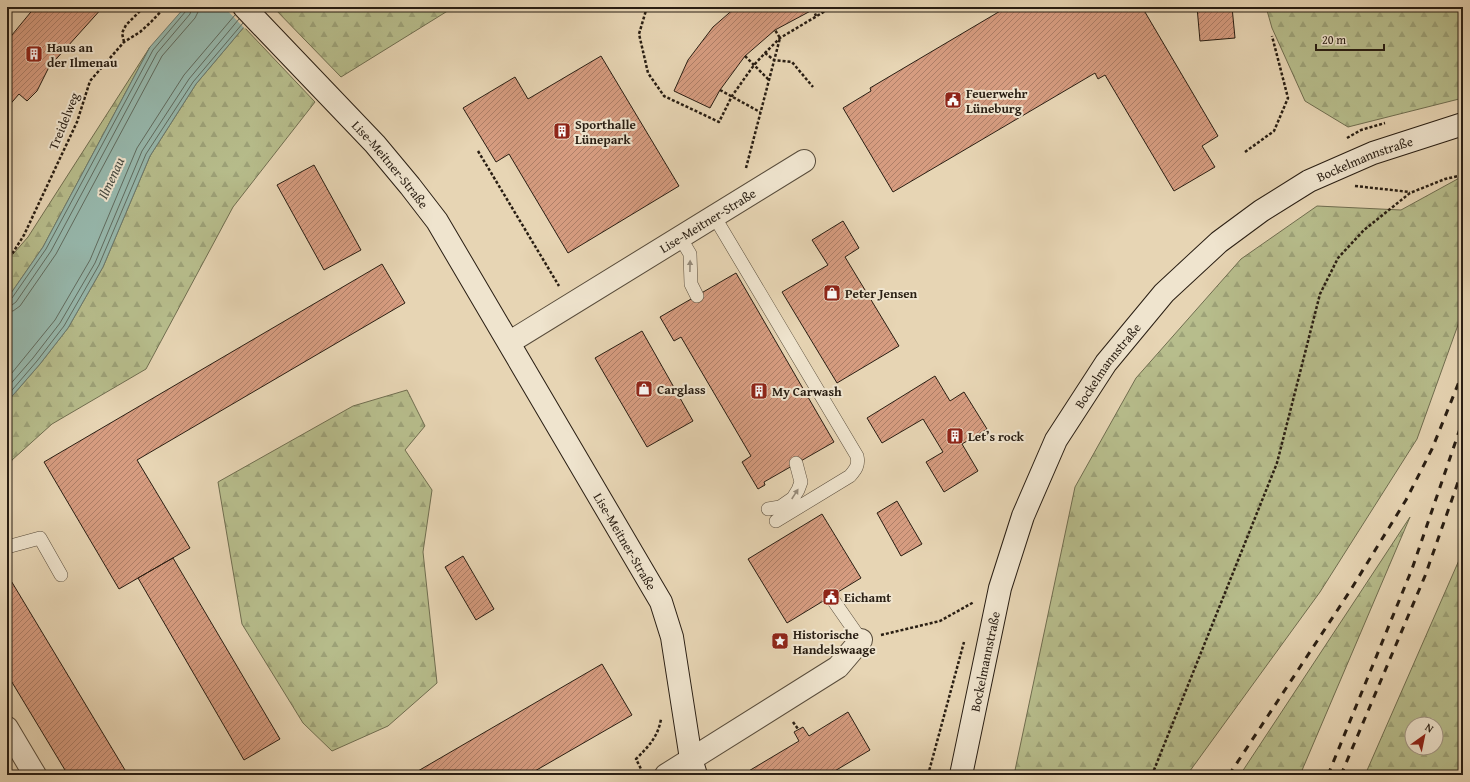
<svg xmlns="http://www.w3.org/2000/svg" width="1470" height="782" font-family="'Gentium Book Plus',serif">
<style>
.forest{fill:url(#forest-firs);stroke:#706e50;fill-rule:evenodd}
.water{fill:#97b9ae;stroke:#6b7b70}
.pier{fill:#e7d5b4}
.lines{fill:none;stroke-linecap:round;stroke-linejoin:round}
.shore{stroke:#606c60;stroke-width:1}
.building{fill:url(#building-hatch);stroke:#291e13}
.service-casing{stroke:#584c3b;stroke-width:14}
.minor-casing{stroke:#584c3b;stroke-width:24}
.secondary-casing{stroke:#291e13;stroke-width:24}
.path{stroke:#291e13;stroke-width:2.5;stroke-dasharray:3 2;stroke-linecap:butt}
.service{stroke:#efe4ce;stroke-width:13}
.minor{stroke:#efe4ce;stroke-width:22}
.secondary{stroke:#efe4ce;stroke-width:22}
.rail{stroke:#291e13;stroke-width:3;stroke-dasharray:7 7;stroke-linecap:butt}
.oneway{fill:#968b7a}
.labels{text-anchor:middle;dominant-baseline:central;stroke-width:4;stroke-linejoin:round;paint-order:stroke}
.poi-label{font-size:13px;font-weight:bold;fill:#291e13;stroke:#efe4ce;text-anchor:start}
.street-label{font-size:13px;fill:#291e13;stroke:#efe4ce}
.water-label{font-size:14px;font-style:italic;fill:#4a4c42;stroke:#efe4ce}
</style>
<defs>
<pattern id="forest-firs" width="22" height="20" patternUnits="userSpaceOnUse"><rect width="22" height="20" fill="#b7bd8c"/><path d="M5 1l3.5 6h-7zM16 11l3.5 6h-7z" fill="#9da278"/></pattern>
<pattern id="building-hatch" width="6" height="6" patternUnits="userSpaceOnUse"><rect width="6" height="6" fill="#d69c80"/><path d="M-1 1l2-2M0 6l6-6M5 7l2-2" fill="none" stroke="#ae7f68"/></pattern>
</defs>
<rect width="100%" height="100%" fill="#e7d5b4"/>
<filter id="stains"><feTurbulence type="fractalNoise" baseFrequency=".005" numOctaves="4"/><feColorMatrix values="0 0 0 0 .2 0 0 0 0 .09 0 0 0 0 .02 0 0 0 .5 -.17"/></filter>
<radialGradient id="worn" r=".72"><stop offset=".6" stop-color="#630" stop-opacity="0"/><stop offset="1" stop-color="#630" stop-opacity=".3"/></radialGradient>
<path class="forest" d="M273 7H454L341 77Z
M1266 7H1463V98L1348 127 1305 101 1272 28Z
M244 27 315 102 233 207 146 369 52 424 12 460 7 472V402L40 364 68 328 103 267 150 156 196 84Z
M150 47 43 247 7 299V261L28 237Z
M1463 176V311L1417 439 1320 592 1187 775H1014L1075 487 1136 378 1241 259 1317 206 1401 210Z
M407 390 425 426 405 450 432 490 423 552 437 683 388 726 332 751 303 723 242 624 218 482 353 406Z
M1410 517 1300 775H1240Z
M1463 551V775H1365ZM1412 724H1436V748H1412Z"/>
<path class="water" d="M185 7H269L244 27 196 84 150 156 103 267 68 328 40 364 7 402V299L43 247 150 47Z"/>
<path class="pier" d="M224 7H271L245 29Z"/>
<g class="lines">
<path class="shore" d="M7 300 12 298 46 249 153 50 186 11 187 7
M7 305H12L16 302 51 251 157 53 190 14 192 7
M7 311H13L20 306 56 254 162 56 195 18 198 12V7
M7 379 55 320 90 260 137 148 184 75 235 15
M7 388 33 358 60 323 95 263 142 151 189 79 239 19
M7 396 37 361 64 326 99 265 146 154 193 82 243 23"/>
</g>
<path class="building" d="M35 7H103L49 67 37 91 27 101 19 94 7 108V113V41Z
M736 7H818L775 30 745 56 720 90 710 108 674 91 688 60 713 27Z
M1007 7H1142L1218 136 1202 146 1215 167 1174 191 1105 75 1098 79 1095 73 893 192 843 108 871 91 870 88Z
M1197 7H1232L1235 38 1200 41Z
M601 56 679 186 568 253 509 154 496 162 463 108 515 77 528 99Z
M314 165 361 250 324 270 277 185Z
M843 221 859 248 845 257 899 346 837 383 782 292 828 265 812 240Z
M382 264 405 303 137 460 190 548 119 589 44 462Z
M736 273 834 442 764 482 765 485 758 489 742 462 751 456 681 337 674 341 660 317Z
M642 331 693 421 647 447 595 358Z
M935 376 950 401 964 392 987 429 962 444 978 471 944 492 926 462 943 452 923 419 882 443 867 418Z
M897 501 922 544 901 556 877 513Z
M822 514 861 578 787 623 748 559Z
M463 556 494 609 476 620 445 567Z
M173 558 280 739 244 760 138 578Z
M7 574 128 775H68L7 674Z
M602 664 632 715 528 775H420L418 771Z
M848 712 870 750 828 775H742L799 741 794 732 803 727 809 736Z"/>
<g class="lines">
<g class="service-casing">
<path id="service" d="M714 216 857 456C859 465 856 469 850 476L776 521
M680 237 690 254 691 284 697 296
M768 509 780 507 793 498 798 490 801 482 796 463
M7 547 40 538 61 575
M831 597 861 640"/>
</g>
<g class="minor-casing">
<g id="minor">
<path id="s1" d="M510 342 804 161"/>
<path d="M7 728 35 775"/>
<path d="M666 775 838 667 861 640"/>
</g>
</g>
<g class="secondary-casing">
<g id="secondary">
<path id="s2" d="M244 7 375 144 410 186 437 221 661 602 672 637 691 759 696 775"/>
<path id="s3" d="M961 775 1000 588 1023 516 1056 440 1106 363 1164 293 1219 242 1261 211 1309 181 1373 153 1463 124"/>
</g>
</g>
<path class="path" d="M647 7 639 34 648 73 664 96 719 122 732 96 754 65 765 53 780 38 832 7
M813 9 816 16
M124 42 122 33 126 25 144 7
M765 53 774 60 792 62 813 87
M745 56 769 80
M720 90 760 112
M1347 138 1361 130 1385 123
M478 151 559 286
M1245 152 1274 131 1288 98 1272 36
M746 168 780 38 775 30
M1355 186 1410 192
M7 262 24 235 77 122 90 81 124 42 140 32 151 22 165 7
M881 635 940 621 974 602
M793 722 798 729
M643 773 636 759C648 747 658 737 661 719
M928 775 964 642
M1152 775 1277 463 1320 294 1338 258 1364 230 1410 193 1445 179 1463 175"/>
<use href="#service" class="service"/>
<use href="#minor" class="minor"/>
<use href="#secondary" class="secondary"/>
<path class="rail" d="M1229 775 1350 591 1406 500 1432 449 1463 372
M1328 775 1412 569 1463 420
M1341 775 1425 576 1463 468"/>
</g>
<defs><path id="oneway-solid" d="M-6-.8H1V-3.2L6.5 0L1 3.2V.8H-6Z"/></defs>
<g class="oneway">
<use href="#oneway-solid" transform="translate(690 266) rotate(-89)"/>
<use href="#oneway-solid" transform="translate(795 494) rotate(-57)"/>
</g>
<defs>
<g id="building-square" transform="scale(0.9)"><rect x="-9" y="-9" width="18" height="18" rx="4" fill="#8f2418" stroke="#efe4ce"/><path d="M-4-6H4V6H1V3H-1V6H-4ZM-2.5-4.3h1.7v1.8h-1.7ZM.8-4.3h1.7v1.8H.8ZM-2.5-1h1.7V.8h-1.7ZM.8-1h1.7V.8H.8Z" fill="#fff"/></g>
<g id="civic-square" transform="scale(0.9)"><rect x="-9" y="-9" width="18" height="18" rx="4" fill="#8f2418" stroke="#efe4ce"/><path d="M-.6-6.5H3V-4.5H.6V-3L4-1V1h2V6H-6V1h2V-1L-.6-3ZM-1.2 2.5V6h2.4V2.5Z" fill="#fff"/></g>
<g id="shop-square" transform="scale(0.9)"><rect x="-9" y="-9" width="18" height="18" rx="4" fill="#8f2418" stroke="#efe4ce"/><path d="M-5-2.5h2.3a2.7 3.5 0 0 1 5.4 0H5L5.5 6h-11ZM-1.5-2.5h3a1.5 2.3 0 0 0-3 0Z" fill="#fff"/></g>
<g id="sight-square" transform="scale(0.9)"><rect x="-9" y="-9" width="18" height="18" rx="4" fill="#8f2418" stroke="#efe4ce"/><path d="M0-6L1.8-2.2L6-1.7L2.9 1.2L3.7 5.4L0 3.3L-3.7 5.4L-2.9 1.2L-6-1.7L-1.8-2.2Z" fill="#fff"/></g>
</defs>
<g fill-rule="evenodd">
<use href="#building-square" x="34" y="54"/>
<use href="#civic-square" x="953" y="100"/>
<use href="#building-square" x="562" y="131"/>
<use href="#shop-square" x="832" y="293"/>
<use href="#shop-square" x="644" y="389"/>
<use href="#building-square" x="759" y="391"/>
<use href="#building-square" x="955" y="436"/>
<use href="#civic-square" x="831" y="597"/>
<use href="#sight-square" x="780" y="641"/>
</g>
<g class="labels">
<g class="poi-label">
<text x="47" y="47">Haus an<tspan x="47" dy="15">der Ilmenau</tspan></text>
<text x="966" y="93">Feuerwehr<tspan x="966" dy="15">Lüneburg</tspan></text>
<text x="575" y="124">Sporthalle<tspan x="575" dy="15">Lünepark</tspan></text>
<text x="845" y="293">Peter Jensen</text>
<text x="657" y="389">Carglass</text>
<text x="772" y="391">My Carwash</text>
<text x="968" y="436">Let’s rock</text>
<text x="844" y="597">Eichamt</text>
<text x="793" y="634">Historische<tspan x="793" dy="15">Handelswaage</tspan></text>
</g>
<g class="street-label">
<text transform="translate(64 121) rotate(-68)">Treidelweg</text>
<text stroke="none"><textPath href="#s3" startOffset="776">Bockelmannstraße</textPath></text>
<text stroke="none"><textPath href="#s2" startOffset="215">Lise-Meitner-Straße</textPath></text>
<text stroke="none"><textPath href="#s1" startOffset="232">Lise-Meitner-Straße</textPath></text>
<text stroke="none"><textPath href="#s3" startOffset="440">Bockelmannstraße</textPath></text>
<text stroke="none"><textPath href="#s2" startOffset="660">Lise-Meitner-Straße</textPath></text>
<text stroke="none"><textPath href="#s3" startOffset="116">Bockelmannstraße</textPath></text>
</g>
<g class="water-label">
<text transform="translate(111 178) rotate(-65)">Ilmenau</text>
</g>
</g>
<rect width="1470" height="782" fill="none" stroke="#e7d5b4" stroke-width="24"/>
<rect x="8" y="8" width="1454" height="766" fill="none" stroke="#291e13" stroke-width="2"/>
<rect x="12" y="12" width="1446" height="758" fill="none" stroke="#291e13"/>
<g transform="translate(1424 736) rotate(33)"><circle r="19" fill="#efe4ce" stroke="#a09583"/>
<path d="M0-3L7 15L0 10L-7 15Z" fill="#8f2418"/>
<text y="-6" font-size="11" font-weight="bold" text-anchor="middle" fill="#291e13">N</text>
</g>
<path d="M1316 44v6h68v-6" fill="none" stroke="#291e13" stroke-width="2"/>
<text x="1322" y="44" font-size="12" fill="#291e13" stroke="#efe4ce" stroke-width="3" paint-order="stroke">20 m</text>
<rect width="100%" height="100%" filter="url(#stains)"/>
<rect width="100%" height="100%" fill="url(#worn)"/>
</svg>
